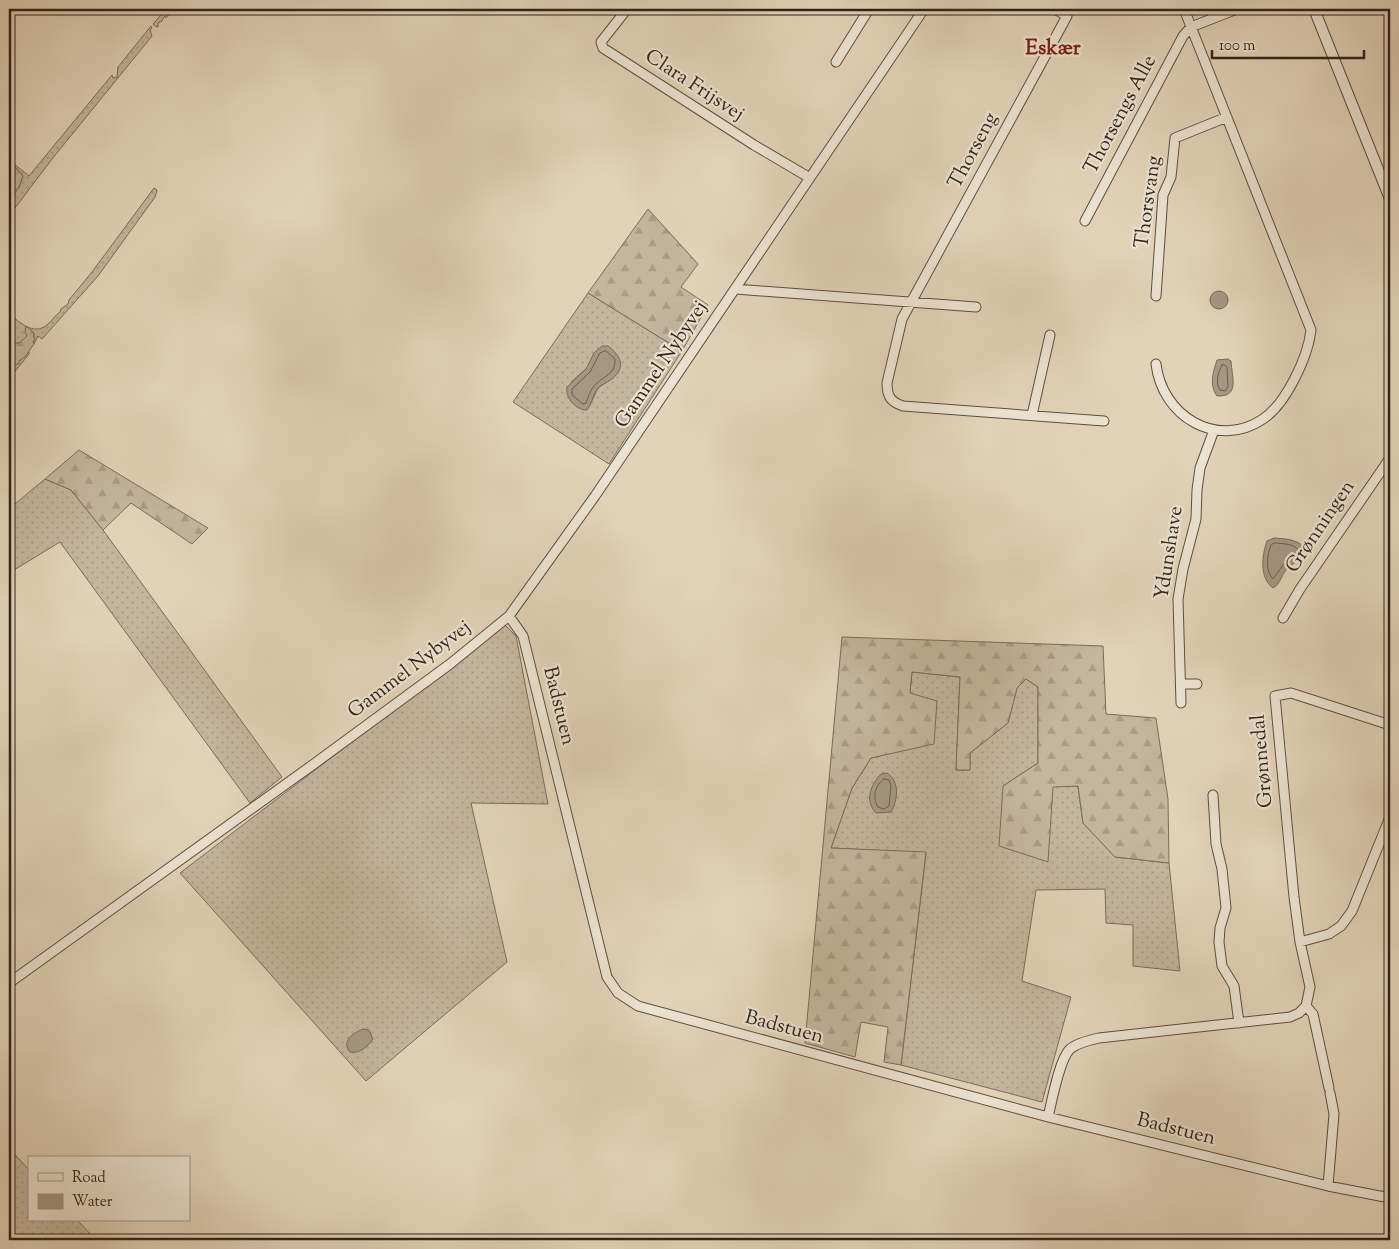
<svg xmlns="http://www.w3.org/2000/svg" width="1399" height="1249" font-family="'Sorts Mill Goudy',serif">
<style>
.grass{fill:url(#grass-dots);stroke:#7a6c5c;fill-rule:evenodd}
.forest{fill:url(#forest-firs);stroke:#7a6c5c}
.park{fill:url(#park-crowns);stroke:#7a6c5c}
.water{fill:#a69783;stroke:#776959}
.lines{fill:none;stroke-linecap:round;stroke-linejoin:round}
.shore{stroke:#6c5d4f;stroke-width:1}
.minor-casing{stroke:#5d4f42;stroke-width:11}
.tertiary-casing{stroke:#5d4f42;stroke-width:12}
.minor{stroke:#ece2d1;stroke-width:9}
.tertiary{stroke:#ece2d1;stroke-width:10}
.labels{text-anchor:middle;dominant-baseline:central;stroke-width:4.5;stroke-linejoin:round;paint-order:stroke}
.street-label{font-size:20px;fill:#31231b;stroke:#ece2d1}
.neighbourhood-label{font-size:21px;font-weight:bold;fill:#7a1f14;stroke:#ece2d1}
</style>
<defs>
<pattern id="grass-dots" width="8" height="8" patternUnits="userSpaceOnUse" patternTransform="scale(1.25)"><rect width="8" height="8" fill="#c4b59d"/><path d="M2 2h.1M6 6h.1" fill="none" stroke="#a99b87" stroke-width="1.8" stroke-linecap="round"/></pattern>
<pattern id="forest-firs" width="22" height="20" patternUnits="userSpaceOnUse" patternTransform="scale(1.25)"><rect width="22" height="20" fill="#c4b59d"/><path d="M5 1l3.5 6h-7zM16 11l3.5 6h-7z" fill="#a99b87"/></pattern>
<pattern id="park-crowns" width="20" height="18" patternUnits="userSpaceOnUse" patternTransform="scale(1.25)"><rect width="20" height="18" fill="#c4b59d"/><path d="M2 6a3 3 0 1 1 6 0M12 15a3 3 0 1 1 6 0" fill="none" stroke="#a99b87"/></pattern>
</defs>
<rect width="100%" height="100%" fill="#e2d3b8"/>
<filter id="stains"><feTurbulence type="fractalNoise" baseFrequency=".004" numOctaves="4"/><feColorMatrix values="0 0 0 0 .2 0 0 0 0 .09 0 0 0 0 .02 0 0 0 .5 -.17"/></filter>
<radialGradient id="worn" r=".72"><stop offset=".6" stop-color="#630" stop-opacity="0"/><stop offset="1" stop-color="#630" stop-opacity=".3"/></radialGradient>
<path class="grass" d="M166 9H171L172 11 166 18 165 16 164 17 162 21 158 23V27L155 26 153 24Z
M151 26 152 28 150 30 152 36 52 159 9 216V201L19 187 23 176 9 160 29 176 112 75 113 78 117 77 118 67Z
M154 188 157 190 155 197 98 276 42 339 38 336 34 344V333L26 327 28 336 19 343 9 345V314C20 322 33 336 47 325 52 321 55 315 60 312L61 309 68 304 69 300 92 272Z
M588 293 682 351 609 464 513 402ZM586 369 615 376 598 388 589 407 571 382Z
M29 352V354L9 379V363L11 365 22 359Z
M45 479 71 490 103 530 282 777 250 803 60 542 9 573V509Z
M505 625 516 636 548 804 471 803 507 962 366 1081 180 873Z
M912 672 960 677 956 770H970V753L1008 723 1017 688 1026 679 1038 687V763L1003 786H1078L1083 823 1115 857 1169 863 1180 971 1133 966V925L1106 923 1105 889 1036 890 1022 981 1071 997 1042 1102 901 1065 926 853 831 848 852 788 871 758 934 743 910 693Z
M9 1148 29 1170V1220H77L96 1240H9Z"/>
<path class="forest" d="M648 209 698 264 681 287 708 305 682 351 588 293Z
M26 326 34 333 33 336 35 339 33 342 34 344 25 357 19 361V364L11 365 9 363V345L12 343H19L27 336 25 332Z
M79 450 208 528 192 544 131 503 103 530 71 490 45 479Z
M842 637 1103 646 1106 714 1156 718 1168 799 1169 863 1115 857 1083 823 1078 786 1053 787 1048 862 999 846 1003 786 1038 763V687L1026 679 1017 688 1008 723 970 753V770H956L960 677 912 672 910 693 937 701 934 744 871 758 852 788 831 848 926 852 901 1065 884 1062 888 1027 861 1022 855 1057 805 1043Z"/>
<path class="park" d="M9 161 23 176 19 187 9 201Z"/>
<path class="water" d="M1210 300a9 9 0 1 1 18 0a9 9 0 1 1-18 0Z
M602 346H608C620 355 627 367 612 379 608 382 602 384 598 388 593 394 592 403 587 410 576 410 565 398 567 387L586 369 594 353Z
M1228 359 1231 361C1232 378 1240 397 1217 396 1209 385 1213 372 1217 360Z
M1274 538C1287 539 1305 539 1306 556 1300 560 1293 563 1288 568 1281 574 1281 584 1273 588 1259 578 1262 555 1267 541Z
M887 773C900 781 898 801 891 812L876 813C864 801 871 784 881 774Z
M363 1029 369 1030 373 1039C367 1047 360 1054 350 1052 341 1041 353 1033 363 1029Z"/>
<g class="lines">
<path class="shore" d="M606 351 615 359C616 374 605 375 596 384 591 388 588 397 586 403L583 404 572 395V389L590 372 600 353Z
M1222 365H1225L1227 367 1228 387 1225 391 1220 390C1215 383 1218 372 1222 365Z
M1275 543C1284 544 1296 543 1300 553L1283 565 1273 579C1265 571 1267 555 1271 545Z
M884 779 889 780 891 786 889 806 884 809 878 807C872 798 875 785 884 779Z"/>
<g class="minor-casing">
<path id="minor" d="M627 9 601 42 603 48 754 145 810 178
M1055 9 1067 16 902 319 887 383C887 397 891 402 903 406L1104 421
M836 62 869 9
M1085 221 1183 36 1191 27 1237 9
M735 289 976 307
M1156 296 1163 195 1171 177 1175 138 1227 117
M1156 364C1162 416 1217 450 1263 419 1286 404 1308 357 1311 330L1184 9
M1032 415 1050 335
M509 616 523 636 607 977 618 993 638 1006 1048 1117 1328 1186 1390 1198
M1283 618 1300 589 1390 458
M1181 684H1197
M1181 703 1178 599 1183 569 1196 519 1197 490 1200 468 1214 430
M1213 795 1216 844 1222 869 1226 908 1220 928 1219 942 1222 966 1234 986 1239 1023
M1300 942 1329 934 1341 926 1352 911 1390 817
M9 983 318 761 450 664 509 616 595 496 924 9
M1306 1006 1313 1014 1329 1088
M1048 1117C1052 1101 1059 1060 1070 1049 1077 1043 1090 1040 1099 1038L1290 1017 1299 1013 1306 1006 1310 987 1300 942 1294 897 1275 696 1291 693 1390 725
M1328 1186 1334 1114 1330 1093"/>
</g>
<g class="tertiary-casing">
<path id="tertiary" d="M1314 9 1390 199"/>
</g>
<use href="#minor" class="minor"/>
<use href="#tertiary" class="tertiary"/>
</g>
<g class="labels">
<g class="street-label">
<text transform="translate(694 86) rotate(33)">Clara Frijsvej</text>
<text transform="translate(1121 115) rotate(-62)">Thorsengs Alle</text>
<text transform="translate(974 151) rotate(-62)">Thorseng</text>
<text transform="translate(1149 202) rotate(-82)">Thorsvang</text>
<text transform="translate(662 365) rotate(-56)">Gammel Nybyvej</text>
<text transform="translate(1321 527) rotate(-56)">Grønningen</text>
<text transform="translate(1170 553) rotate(-81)">Ydunshave</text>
<text transform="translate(410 670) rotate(-37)">Gammel Nybyvej</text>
<text transform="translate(558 706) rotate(76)">Badstuen</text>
<text transform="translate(1263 761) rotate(-95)">Grønnedal</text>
<text transform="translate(784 1028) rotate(15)">Badstuen</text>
<text transform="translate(1176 1130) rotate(14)">Badstuen</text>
</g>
<g class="neighbourhood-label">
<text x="1053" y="49">Eskær</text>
</g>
</g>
<rect width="1399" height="1249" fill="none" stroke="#e2d3b8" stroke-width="30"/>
<rect x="10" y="10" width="1379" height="1229" fill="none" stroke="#31231b" stroke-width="2.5"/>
<rect x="15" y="15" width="1369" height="1219" fill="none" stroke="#31231b"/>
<rect x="28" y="1156" width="162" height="65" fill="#ece2d1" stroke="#a19688"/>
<rect x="38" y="1173" width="25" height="8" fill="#ece2d1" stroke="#a19688"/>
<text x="72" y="1182" font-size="15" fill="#31231b">Road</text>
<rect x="38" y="1194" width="25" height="15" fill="#a69783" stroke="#a19688"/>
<text x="72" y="1206" font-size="15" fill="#31231b">Water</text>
<path d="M1212 50v8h152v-8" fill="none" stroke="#31231b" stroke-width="2.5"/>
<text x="1219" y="50" font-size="15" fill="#31231b" stroke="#ece2d1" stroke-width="4" paint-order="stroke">100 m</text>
<rect width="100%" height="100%" filter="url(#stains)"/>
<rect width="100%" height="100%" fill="url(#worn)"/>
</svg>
